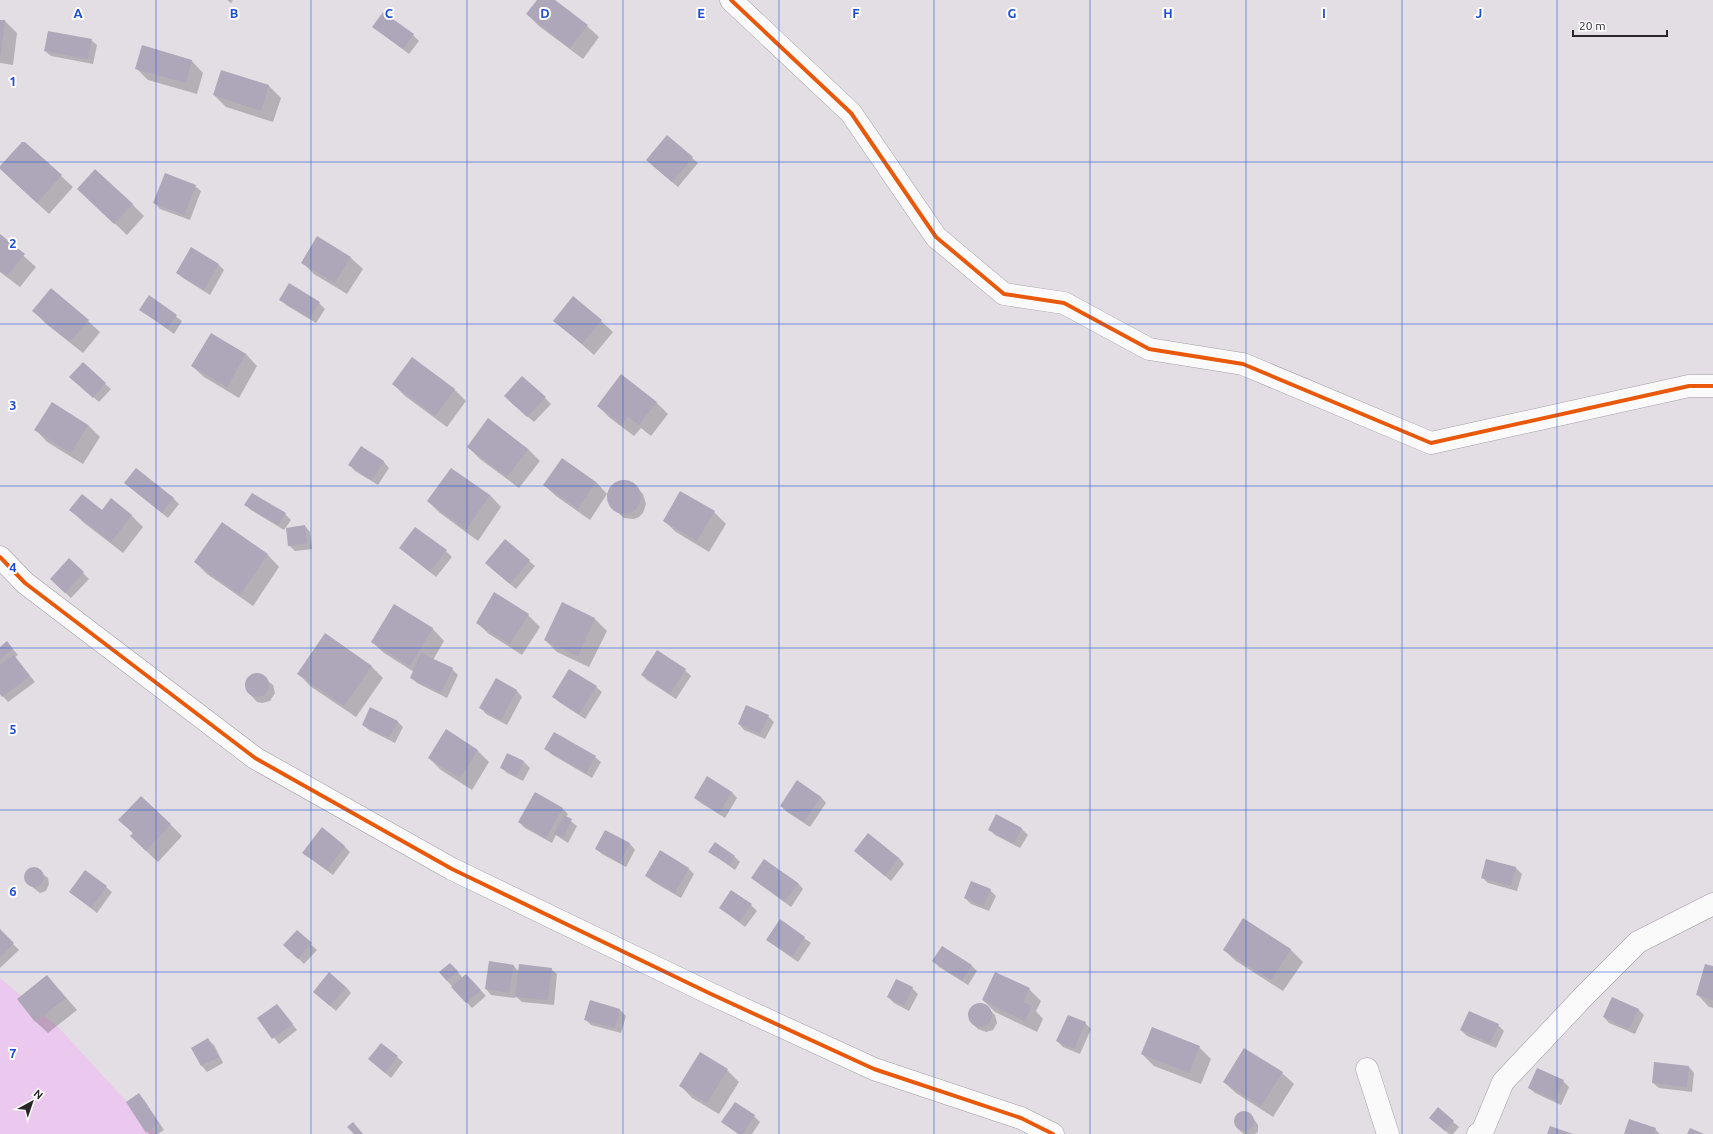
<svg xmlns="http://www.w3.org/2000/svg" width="1713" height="1134" font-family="Ubuntu,sans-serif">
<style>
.green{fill:#ebc9ee}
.shadow{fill:#0003}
.building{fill:#aea7b9}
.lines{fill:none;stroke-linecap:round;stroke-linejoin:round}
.minor-casing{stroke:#a39fa4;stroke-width:23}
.minor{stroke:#fbfafb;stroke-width:22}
.cycleway-casing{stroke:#fff;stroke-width:6}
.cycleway{stroke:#e8590c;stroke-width:4}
.grid{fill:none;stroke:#1d4ed8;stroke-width:1;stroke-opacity:0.55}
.grid-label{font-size:13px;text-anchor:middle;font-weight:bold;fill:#1d4ed8;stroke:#fff;stroke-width:4;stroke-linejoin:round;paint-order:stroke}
</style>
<rect width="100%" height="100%" fill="#e3dde4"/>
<path class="green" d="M0 978 61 1030 156 1134H0Z"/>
<path class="shadow" d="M227 0H233L231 3Z
M538 0H554L587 26 599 37 583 59 539 26 527 14Z
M0 21H5L17 33 13 65 0 63Z
M373 27 413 35 419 41 409 54Z
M91 40 97 45 93 64 51 56 45 51Z
M192 61 203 73 197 94 148 80 136 68Z
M222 71 269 86 281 98 273 122 226 107 214 95Z
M667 137 698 163 678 187 653 166Z
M61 176 73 187 49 214 12 180Z
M195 186 201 191 190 220 160 209 155 203Z
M90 200 132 204 144 216 127 235Z
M0 235 36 267 20 287 0 272Z
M318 238 351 258 363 269 347 294 314 274 303 263Z
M192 249 219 265 224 270 210 295 183 278 177 273Z
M149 297 182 321 174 334 141 310Z
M280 299 319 303 325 309 316 323 286 305Z
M34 311 88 321 100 332 83 353 45 323Z
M554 320 601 321 613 332 594 355Z
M211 334 246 354 257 366 239 398 204 377 192 366Z
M76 382 105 384 111 389 99 402Z
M393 384 454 389 466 401 447 427 405 396Z
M545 398 551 404 534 422 511 402Z
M656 402 668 414 651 436 641 428 634 436 610 418 598 406Z
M52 403 88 425 100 437 83 464 47 442 36 430Z
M488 420 528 449 540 461 519 488 480 459 468 447Z
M361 447 384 462 389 468 378 485 355 471 350 465Z
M596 482 607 494 590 520 556 496 544 485Z
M617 482H629L634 484 643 494 646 504 643 513 639 517 634 519 624 518 610 505 607 494 613 485Z
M125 483 173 498 179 504 168 518Z
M490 495 501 507 478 541 440 513 428 501Z
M111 500 132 516 143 527 123 553 83 522 71 510 102 511Z
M246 505 285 514 291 520 284 530 251 510Z
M714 512 726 524 709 552 676 532 664 521Z
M222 524 268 555 279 567 253 606 207 574 195 562Z
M305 526 310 532 312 549 295 551 289 545Z
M400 548 446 551 452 557 436 577Z
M529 561 535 566 516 589 492 569Z
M83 573 89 579 71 598 57 585Z
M494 594 528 615 540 627 522 655 489 634 477 623Z
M563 604 595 619 607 631 589 667 557 652 545 640Z
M395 605 433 629 444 641 433 660 452 669 458 675 447 698 417 683 411 678 414 672 384 653 372 642Z
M7 642 18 655 15 657 35 682 8 702 0 693V648Z
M657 651 685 670 691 676 676 699 647 680 642 675Z
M371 666 383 678 356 717 310 686 299 674Z
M259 674 273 685 275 693 270 701 262 703 257 702 248 692 246 683 250 676Z
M496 679 517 691 522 697 507 725 486 714 481 708Z
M596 687 602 692 585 719 559 702 554 697Z
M768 716 774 722 765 739 744 730 739 724Z
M397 721 403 727 395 743 369 730 363 725Z
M546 749 595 757 601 762 592 778 551 754Z
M477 750 489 762 472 790 441 770 429 758Z
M508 754 524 762 530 768 523 781 507 773 501 767Z
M798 782 821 797 826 803 810 827 787 812 781 806Z
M732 792 737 798 725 818 701 803 695 798Z
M562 808 568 814 566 817 577 826 568 843 556 835 552 843 525 828 519 822Z
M997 816 1022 829 1028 835 1020 848 995 835 989 829Z
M120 820 170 824 182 836 158 862 143 848 134 834Z
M606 831 630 844 635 850 626 867 602 854 596 849Z
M344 846 350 852 333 875 303 853Z
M855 851 899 858 904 864 891 881Z
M661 852 689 869 694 874 681 898 652 881 647 875Z
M710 852 734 856 740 862 735 870Z
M1486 860 1516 868 1522 874 1517 891 1488 883 1482 877Z
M764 861 798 883 803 889 791 907 752 878Z
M35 868 48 878 49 884 46 891 40 893 27 883 25 877 29 870Z
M106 887 112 892 97 913 70 892Z
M990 890 996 896 989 911 971 904 965 898Z
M751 905 757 911 745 927 720 907Z
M1244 920 1291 950 1303 962 1283 991 1236 961 1224 950Z
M780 921 811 943 798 962 767 940Z
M0 931 19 950 0 968Z
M297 932 317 950 304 964 285 945Z
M933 961 972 966 977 971 968 985 939 967Z
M513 965 519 972 551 969 557 974 554 1005 522 1002 515 995V998L491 995 486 989Z
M1713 967V1008L1709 1007 1698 995Z
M456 970 463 978 472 981 486 996 472 1008 440 973Z
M47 976 77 1010 48 1033 36 1022 19 999Z
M346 987 351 993 336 1011 320 997Z
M912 988 918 994 909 1011 894 1003 888 997Z
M1029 989 1041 1001 1036 1011 1043 1019 1037 1032 995 1012 983 1000Z
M591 1002 620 1010 626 1016 621 1033 591 1025 585 1019Z
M277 1005 297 1030 279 1044 259 1018Z
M981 1005 989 1009 995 1015 997 1023 993 1030 986 1032 978 1029 972 1023 970 1015 974 1007Z
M1638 1009 1644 1015 1635 1034 1609 1023 1604 1017Z
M1085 1023 1091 1029 1080 1054 1063 1047 1057 1041Z
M1498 1025 1504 1031 1496 1048 1467 1036 1461 1030Z
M208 1040 214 1045 223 1063 207 1072 202 1066 192 1049Z
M382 1044 403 1062 391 1078 369 1059Z
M1199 1047 1211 1059 1201 1084 1154 1066 1142 1054Z
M1689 1067 1694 1073 1692 1092 1659 1088 1653 1083Z
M727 1070 739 1082 719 1114 692 1098 681 1086Z
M1282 1073 1294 1084 1273 1117 1236 1093 1224 1082Z
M1563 1081 1569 1087 1561 1105 1535 1093 1529 1088Z
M139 1095 144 1100 164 1130 158 1134H149L147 1132 127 1102Z
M1241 1113H1248L1254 1119 1258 1125V1132L1255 1134H1244L1239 1130 1235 1124 1236 1117Z
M754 1116 760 1122 752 1134H738L722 1122Z
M1453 1122 1459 1127 1453 1134H1449L1436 1123Z
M1655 1129 1660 1134H1626Z"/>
<path class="building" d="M537 0H555L588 25 570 48 526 14Z
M383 12 414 34 403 49 372 27Z
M0 20H5L1 55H0Z
M48 31 92 39 88 59 44 51Z
M142 45 192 60 186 83 135 69Z
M221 70 269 85 261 111 213 95Z
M667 135 693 157 672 182 646 160Z
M22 142H25L62 175 37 203 0 169V166Z
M95 169 133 204 114 224 77 189Z
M165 173 196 185 184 215 153 203Z
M0 234 25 254 7 276 0 271Z
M317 236 351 257 335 283 301 263Z
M191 247 219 264 204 290 176 273Z
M289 283 320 302 310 318 279 300Z
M51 288 89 320 70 342 32 311Z
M149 295 177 315 168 329 139 310Z
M573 296 602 320 582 344 553 321Z
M211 333 246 354 227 387 191 366Z
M412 357 455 389 435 416 392 384Z
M83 362 106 383 93 398 69 377Z
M621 374 657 402 639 425 628 417 622 425 597 406Z
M522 376 546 397 527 417 504 396Z
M52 402 88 425 71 453 34 430Z
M488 418 528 449 507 477 467 447Z
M361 446 384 461 372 480 348 465Z
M562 458 596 482 578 509 543 485Z
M136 468 174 498 162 513 124 483Z
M451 468 490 495 466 530 427 501Z
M607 497a17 17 0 1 1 34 0a17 17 0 1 1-34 0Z
M680 491 715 511 697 541 663 521Z
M252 493 286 513 278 525 244 505Z
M82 494 102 510 111 498 132 515 111 542 69 510Z
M222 522 268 554 240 595 194 562Z
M305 525 307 543 288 546 286 528Z
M415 527 447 550 430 572 399 548Z
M505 539 530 560 510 584 485 563Z
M69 558 84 572 65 593 50 579Z
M494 592 529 614 510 644 476 623Z
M562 602 595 618 578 656 544 640Z
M394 604 433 628 410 666 371 642Z
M325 633 372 666 344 706 297 674Z
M7 641 13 649 0 659V647Z
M657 650 686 669 670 694 641 675Z
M421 653 453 668 441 693 410 678Z
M14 655 30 676 2 697 0 694V665Z
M569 669 597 686 579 714 552 697Z
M245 685a12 12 0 1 1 24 0a12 12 0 1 1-24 0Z
M496 678 517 690 501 720 479 708Z
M746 705 769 715 760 734 738 724Z
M370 707 398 721 389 738 362 725Z
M446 729 478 750 460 778 428 758Z
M554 732 596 756 586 773 544 749Z
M507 753 524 761 517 776 500 768Z
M707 776 732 792 719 813 694 798Z
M797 780 821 797 804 822 780 806Z
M535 792 563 808 546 838 518 822Z
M141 796 171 824 146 851 130 836 133 833 118 820Z
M996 814 1022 828 1014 843 988 830Z
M564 815 572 819 563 838 554 834Z
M322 827 345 846 327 870 302 853Z
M605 830 630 843 620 863 595 849Z
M868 833 899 858 885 876 854 851Z
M715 842 735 856 729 865 708 852Z
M660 850 689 868 675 893 645 876Z
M764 859 798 883 785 902 751 878Z
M1486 859 1516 867 1511 886 1481 878Z
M24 877a10 10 0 1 1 20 0a10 10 0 1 1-20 0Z
M85 870 107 886 91 908 69 892Z
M971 881 991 889 983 906 964 898Z
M731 890 752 904 739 922 719 908Z
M1243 918 1291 949 1271 980 1223 950Z
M780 919 805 937 792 957 766 940Z
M0 929 14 943 0 957Z
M297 930 312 943 298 959 283 945Z
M942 946 972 965 962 980 932 961Z
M489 961 514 965 509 993 485 989Z
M450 963 458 971 447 981 439 972Z
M519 964 552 968 548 1000 515 997Z
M1705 964 1713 966V1000L1696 995Z
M329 972 346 987 330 1006 313 992Z
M995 972 1030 988 1023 1002 1032 1006 1025 1021 982 1000Z
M466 974 481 990 466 1003 451 987Z
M47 975 66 998 35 1022 17 999Z
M896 979 913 987 904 1006 887 997Z
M1612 997 1639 1009 1629 1029 1603 1017Z
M590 1000 620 1009 615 1028 584 1020Z
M968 1015a12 12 0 1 1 24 0a12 12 0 1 1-24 0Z
M277 1004 293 1024 272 1039 257 1018Z
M1469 1011 1499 1024 1490 1043 1460 1030Z
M1068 1015 1086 1022 1074 1049 1056 1041Z
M1152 1027 1200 1046 1189 1073 1141 1054Z
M208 1038 219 1057 201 1066 191 1048Z
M381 1043 398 1056 385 1073 368 1059Z
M1244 1048 1283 1072 1261 1106 1223 1082Z
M700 1052 728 1069 707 1103 679 1086Z
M1654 1062 1689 1066 1687 1087 1652 1083Z
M1537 1068 1564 1080 1555 1100 1528 1088Z
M139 1093 159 1123 146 1133 126 1102Z
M735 1102 755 1115 743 1134H739L721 1122Z
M1438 1107 1454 1121 1445 1131 1429 1118Z
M1234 1121a10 10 0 1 1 20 0a10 10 0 1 1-20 0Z
M1629 1119 1656 1128 1654 1134H1624Z
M353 1122 363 1134H354L347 1127Z
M1550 1126 1573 1134H1547Z
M1690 1128 1704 1134H1687Z"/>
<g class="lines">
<g class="minor-casing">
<path id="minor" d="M731 0 851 113 936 237 1004 294 1064 303 1149 349 1243 364 1431 443 1689 386H1713
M0 557 25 583 255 758 452 869 711 994 874 1069 1021 1118 1053 1134
M1367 1069 1388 1134
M1478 1134 1483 1130 1503 1082 1584 996 1638 942 1713 904"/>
</g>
<use href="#minor" class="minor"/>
<g class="cycleway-casing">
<path id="cycleway" d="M731 0 851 113 936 237 1004 294 1064 303 1149 349 1243 364 1431 443 1689 386H1713
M0 557 25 583 255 758 452 869 711 994 874 1069 1021 1118 1053 1134"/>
</g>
<use href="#cycleway" class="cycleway"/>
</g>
<path class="grid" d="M156 0V1134M311 0V1134M467 0V1134M623 0V1134M779 0V1134M934 0V1134M1090 0V1134M1246 0V1134M1402 0V1134M1557 0V1134M0 162H1713M0 324H1713M0 486H1713M0 648H1713M0 810H1713M0 972H1713"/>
<g class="grid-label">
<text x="78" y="18">A</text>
<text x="234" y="18">B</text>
<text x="389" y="18">C</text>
<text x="545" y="18">D</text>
<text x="701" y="18">E</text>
<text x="856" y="18">F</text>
<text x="1012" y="18">G</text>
<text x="1168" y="18">H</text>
<text x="1324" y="18">I</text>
<text x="1479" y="18">J</text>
<text x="13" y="86">1</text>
<text x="13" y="248">2</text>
<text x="13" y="410">3</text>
<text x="13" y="572">4</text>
<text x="13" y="734">5</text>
<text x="13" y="896">6</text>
<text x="13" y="1058">7</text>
</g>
<g transform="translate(32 1102) rotate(40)" stroke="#ffffff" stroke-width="3" paint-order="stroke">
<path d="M0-3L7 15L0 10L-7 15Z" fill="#292529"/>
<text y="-6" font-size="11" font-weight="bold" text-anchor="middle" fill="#292529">N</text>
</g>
<path d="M1573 30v6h94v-6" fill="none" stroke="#292529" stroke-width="2"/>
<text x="1579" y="30" font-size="12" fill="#292529" stroke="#ffffff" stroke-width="3" paint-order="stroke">20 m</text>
</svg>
